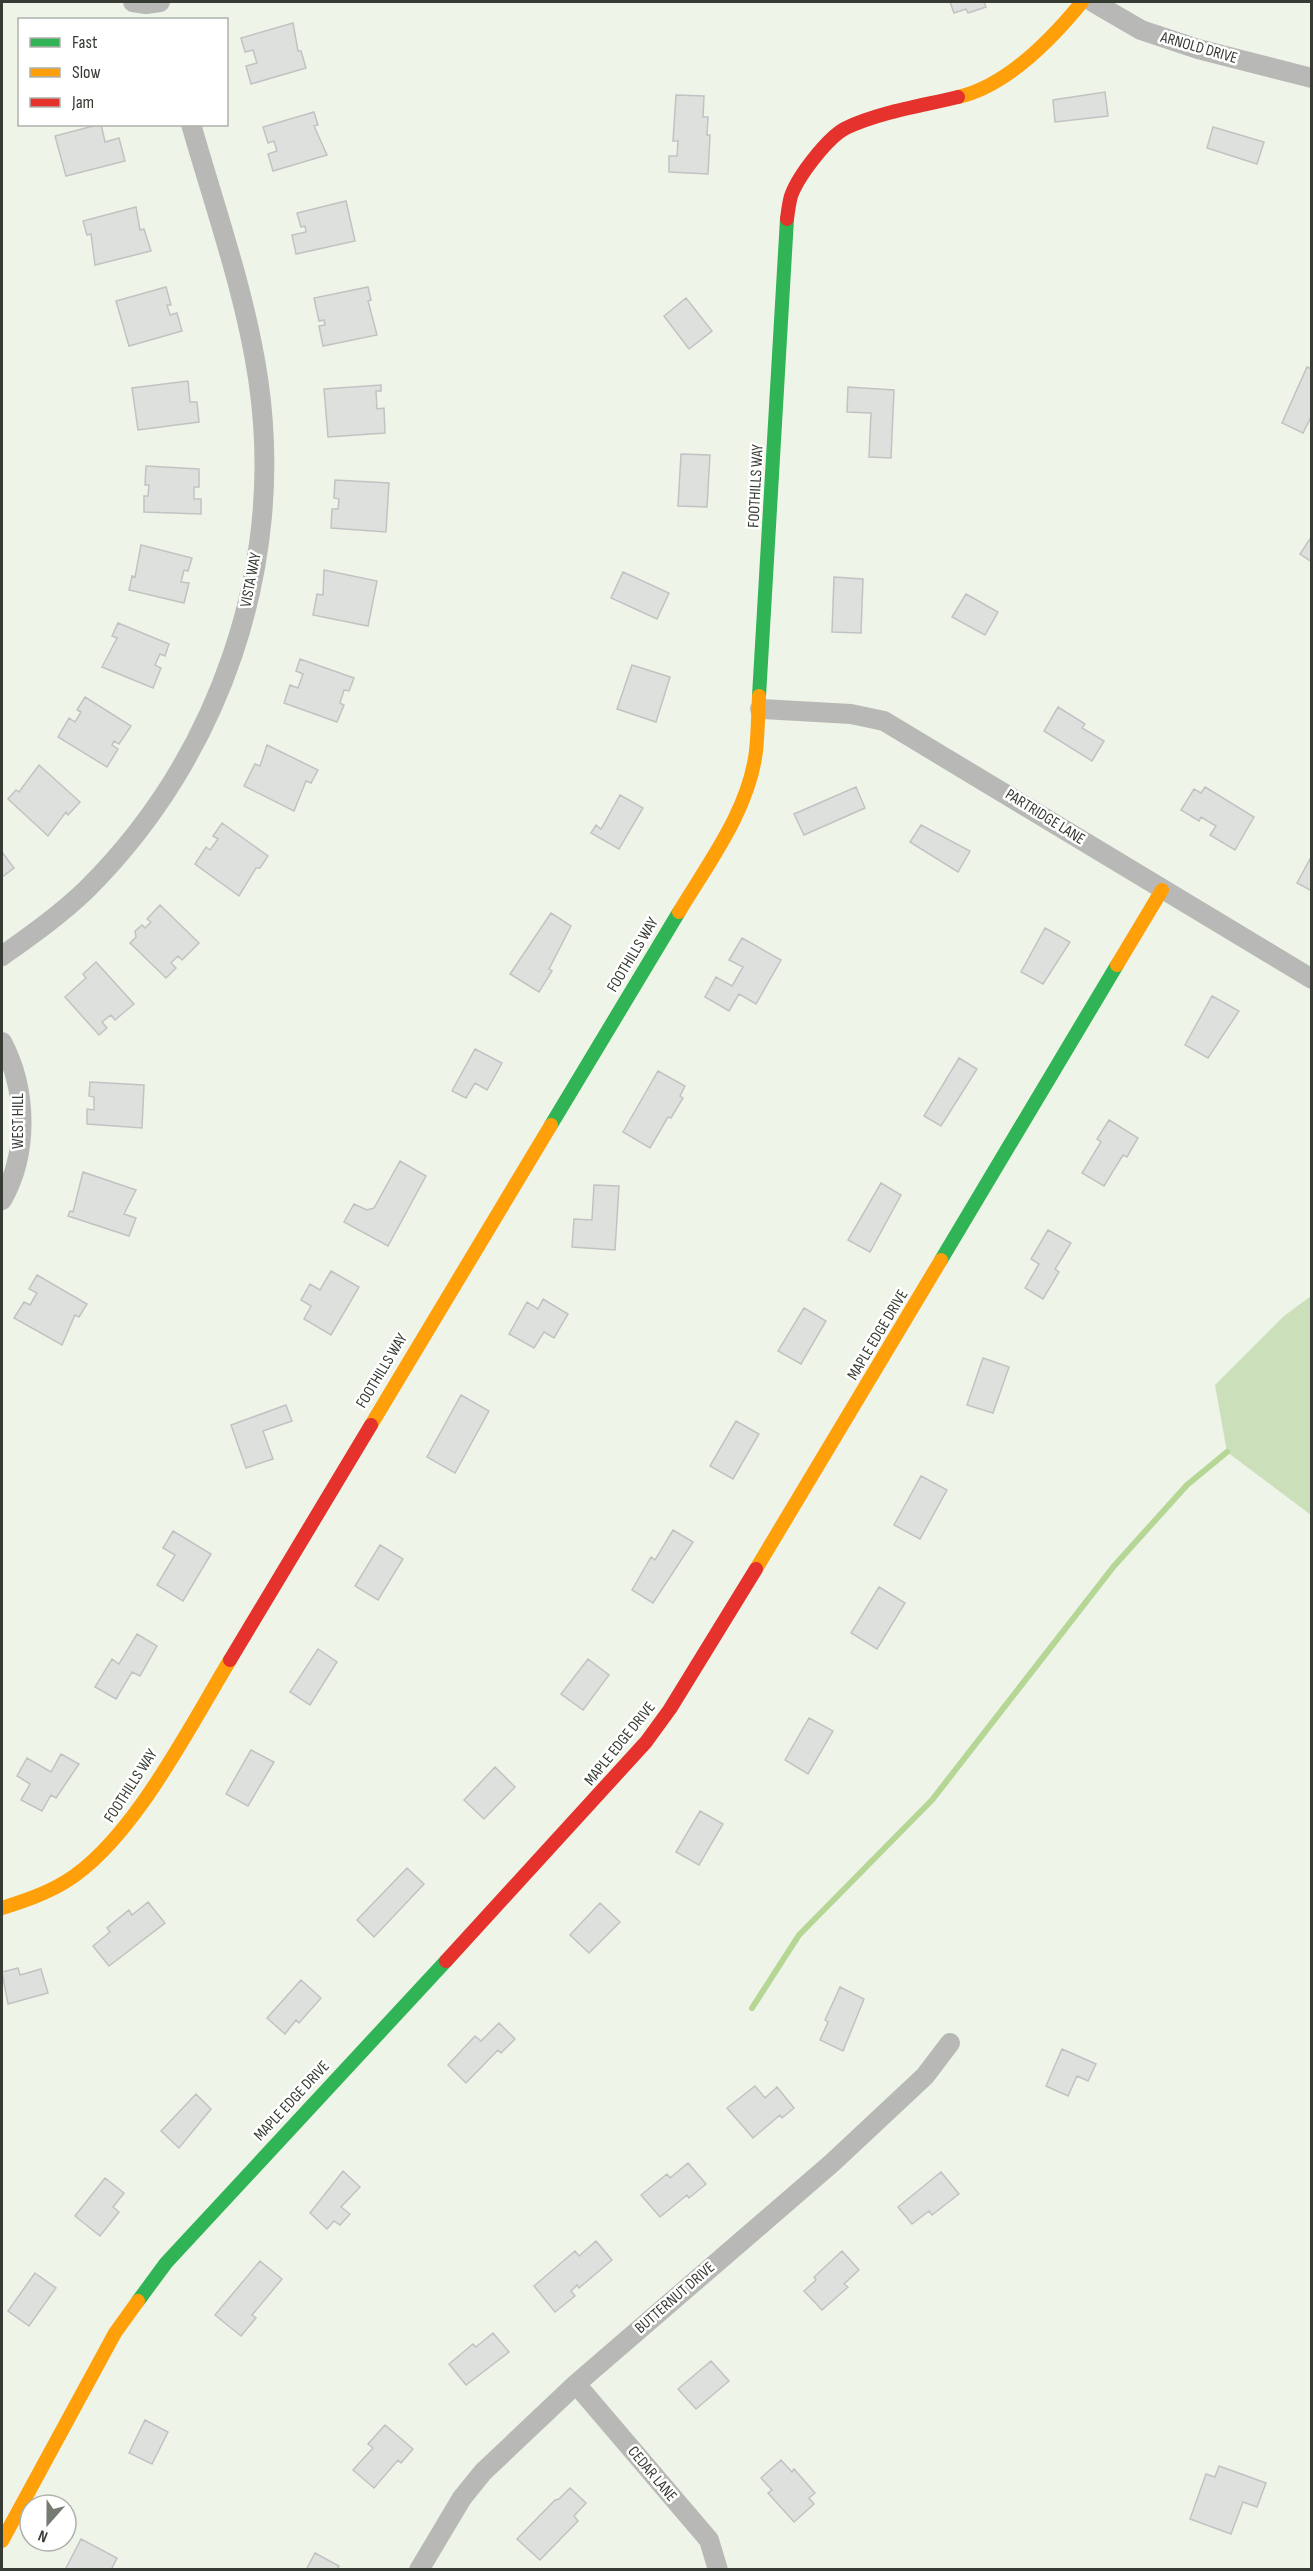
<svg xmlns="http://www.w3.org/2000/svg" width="1313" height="2571" font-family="'Sofia Sans Condensed',sans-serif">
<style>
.green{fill:#ccdfbb}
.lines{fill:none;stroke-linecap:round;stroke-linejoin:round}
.stream{stroke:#b6d696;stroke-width:6}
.building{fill:#dee0de;stroke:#c1c3c2;stroke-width:1.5}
.street{stroke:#b8b9b6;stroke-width:20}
.fast{stroke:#30b455;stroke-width:14}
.slow{stroke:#ff9f0a;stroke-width:14}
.jam{stroke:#e5322d;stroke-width:14}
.labels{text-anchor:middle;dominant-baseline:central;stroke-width:5;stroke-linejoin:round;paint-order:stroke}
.street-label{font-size:16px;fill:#363b33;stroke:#fff}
</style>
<rect width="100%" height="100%" fill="#eef4e8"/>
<path class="green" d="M1311 1296V1515L1227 1452 1215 1385 1284 1316Z"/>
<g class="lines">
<path class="stream" d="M752 2008 799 1935 932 1800 1114 1566 1187 1485 1227 1452"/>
</g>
<path class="building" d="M950 2H984L986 7 968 13 966 9 954 13Z
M293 23 298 51H301L306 68 251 84 246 66 257 63 253 50 245 52 241 38Z
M1105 92 1108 116 1055 122 1053 100Z
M676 95 704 96 703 117H708L707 135H710L708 174 669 172V156H677L678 141H673Z
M314 112 318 125 314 126 327 155 273 171 268 154 277 151 274 141 268 143 263 127Z
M101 124 105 142 119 138 125 161 66 176 55 136Z
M1213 127 1264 142 1257 164 1207 148Z
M346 201 355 241 296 254 292 235 306 232 305 226 301 227 297 213Z
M136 207 140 230 144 229 151 251 95 265 91 234 87 235 83 221Z
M166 287 171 305H167L170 315 177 313 182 331 129 346 116 301Z
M368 287 371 300 368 301 377 335 323 346 319 326 325 325 324 320 319 321 314 298Z
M686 298 712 331 689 349 664 316Z
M1307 367 1312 369V415L1303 433 1282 423Z
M188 381 190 402H197L199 422 138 430 132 388Z
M381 385V391H376L377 409 384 408 385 433 328 437 324 389Z
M848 387 894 390 891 458 869 457 871 413 847 412Z
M681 454 710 455 707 507 678 506Z
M146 466 199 469V487H194V499H201V514L144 512V496H148L149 485H145Z
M335 480 389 483 386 532 331 528 332 509H338L339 499 334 498Z
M1312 536V562L1300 554Z
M141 545 192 558 188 571 184 570 181 582 189 583 184 603 129 590 132 576 135 577Z
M324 570 377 581 368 626 313 615 317 594 323 595Z
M623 572 669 593 657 619 611 598Z
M834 577 863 579 861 633 832 632Z
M966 594 998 612 985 635 952 617Z
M118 623 169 644 165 656 160 654 155 665 161 668 153 688 102 667 117 638 112 636Z
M300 659 354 678 349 691 344 690 340 703 344 705 337 722 284 703 290 685 298 688 303 674 296 671Z
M632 665 670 677 656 722 617 709Z
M85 697 131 726 119 744 114 741 112 745 118 749 107 767 58 737 69 718 75 722 81 712 77 710Z
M1058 707 1085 724 1082 728 1104 741 1092 761 1044 731Z
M267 745 318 770 311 783 306 781 294 811 244 786 255 764 260 766Z
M39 765 80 802 68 815 66 812 48 836 8 799 16 790 19 792Z
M856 787 865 808 804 835 794 814Z
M1205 787 1254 817 1235 850 1210 835 1216 826 1201 817 1199 821 1181 810 1194 789 1201 793Z
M620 795 643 808 619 849 591 833 596 825 601 829Z
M222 823 268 856 260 868H256L239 896 195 864 206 847 210 850 218 839 213 836Z
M921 825 970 851 958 872 910 842Z
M2 852 14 868 2 877Z
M1310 859 1312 860V891L1297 883Z
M160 905 199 943 182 960 178 956 171 963 176 968 166 978 130 943 136 937 135 931 142 925 145 928 151 922 147 919Z
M551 913 571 926 549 969 552 971 539 992 510 974Z
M1045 928 1070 942 1043 984 1021 972Z
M742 938 781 960 756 1004 739 994 729 1011 705 997 716 977 732 986 743 967 729 960Z
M96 962 134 1004 115 1020 111 1015 102 1022 107 1028 99 1035 65 997 86 978 83 974Z
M1212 996 1239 1011 1208 1058 1185 1045Z
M475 1049 502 1063 487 1090 475 1083 466 1098 452 1091Z
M959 1058 977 1069 941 1126 924 1116Z
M658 1071 685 1086 680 1096 683 1098 671 1118 668 1117 650 1148 623 1132Z
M90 1082 144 1085 142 1128 87 1124V1109L94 1110V1097L89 1096Z
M1109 1120 1138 1138 1127 1157 1123 1155 1104 1186 1082 1173 1101 1142 1097 1139Z
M400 1161 426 1176 388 1246 344 1222 354 1204 367 1210 374 1208Z
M83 1172 136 1190 124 1214 136 1218 129 1236 68 1216 70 1211 73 1212Z
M881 1183 901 1195 870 1252 848 1240Z
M594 1185 619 1186 615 1250 572 1247 574 1219 592 1220Z
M1048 1230 1071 1243 1055 1269 1059 1272 1043 1299 1025 1288 1039 1264 1031 1259Z
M331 1271 359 1287 331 1335 304 1319 311 1306 301 1300 310 1284 320 1290Z
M37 1275 87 1304 79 1317 75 1315 62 1345 14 1318 24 1302 30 1305 37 1293 29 1289Z
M543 1299 568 1314 554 1338 544 1332 534 1348 509 1334 527 1302 538 1309Z
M804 1308 826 1321 801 1364 778 1351Z
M983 1358 1009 1367 993 1413 967 1405Z
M461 1395 489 1411 455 1473 427 1457Z
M286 1405 292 1421 263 1431 273 1459 246 1468 231 1425Z
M736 1421 759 1434 733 1479 710 1466Z
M921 1476 947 1490 920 1539 894 1525Z
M673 1530 693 1542 653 1603 632 1590 651 1557 655 1560Z
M173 1531 211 1554 183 1601 157 1585 175 1555 163 1548Z
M380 1545 403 1559 378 1600 355 1586Z
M879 1587 905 1603 877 1649 851 1633Z
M137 1634 157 1646 140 1676 132 1672 116 1699 95 1687 112 1659 119 1664Z
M318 1649 337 1662 310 1705 290 1692Z
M588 1659 609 1675 583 1710 561 1694Z
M809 1718 833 1731 808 1774 785 1760Z
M251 1750 274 1762 248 1806 226 1794Z
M61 1754 79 1764 56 1798 51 1795 42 1811 21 1800 30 1784 17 1776 27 1758 51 1772Z
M495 1767 515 1787 484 1819 464 1800Z
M700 1811 723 1824 699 1865 676 1852Z
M407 1868 424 1884 374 1937 357 1920Z
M148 1902 165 1923 109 1966 93 1946 110 1932 107 1928 129 1910 132 1915Z
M600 1903 620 1922 589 1953 570 1935Z
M18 1968 20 1975 41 1969 48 1993 8 2004 2 1972Z
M301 1980 321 1998 299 2023 296 2020 285 2034 267 2018Z
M840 1987 864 1999 843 2051 820 2040 828 2022 825 2020Z
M499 2023 515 2039 501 2053 498 2050 466 2083 448 2065 475 2036 481 2041Z
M1062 2049 1096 2064 1088 2081 1077 2076 1068 2096 1046 2086Z
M755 2086 765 2098 777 2087 794 2108 782 2118 780 2115 753 2138 727 2108Z
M196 2094 211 2109 179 2148 161 2131Z
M688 2163 706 2184 689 2198 687 2195 660 2217 641 2195 667 2174 670 2178Z
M343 2171 360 2187 341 2207 350 2214 340 2225 334 2221 327 2229 310 2213Z
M941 2172 959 2194 932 2215 929 2211 912 2224 898 2207Z
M105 2178 124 2193 113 2207 119 2212 100 2236 75 2216Z
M596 2241 612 2260 579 2288 577 2285 571 2291 575 2296 555 2312 534 2286 575 2251 579 2256Z
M842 2251 859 2270 844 2284 848 2287 822 2310 804 2291 816 2280 814 2277Z
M260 2261 282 2279 252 2315 256 2318 241 2336 215 2315Z
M35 2273 56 2288 29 2326 8 2311Z
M493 2333 509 2352 466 2385 449 2364 473 2344 476 2347Z
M711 2361 729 2381 696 2409 678 2389Z
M145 2420 168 2432 152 2464 129 2453Z
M385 2425 413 2449 401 2463 398 2460 374 2488 353 2470 373 2448 368 2444Z
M781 2460 792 2472 794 2469 815 2493 809 2498 814 2504 794 2522 768 2493 772 2490 761 2478Z
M1219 2466 1266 2483 1257 2507 1243 2502 1231 2534 1190 2519 1206 2474 1215 2477Z
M570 2488 586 2503 574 2516 578 2521 540 2560 517 2539 555 2500 559 2499Z
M81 2539 117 2558 111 2570H65Z
M315 2553 339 2566 337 2570H306Z"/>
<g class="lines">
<path class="street" d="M133 2 146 4 160 2
M1093 2 1141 30 1198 49 1312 78
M760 709 851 714 884 721 1312 979
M2 956C30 936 60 915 86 890 220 757 286 565 258 378 245 292 215 208 191 124
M2 1042C27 1089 29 1153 2 1200
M576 2384 709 2540 718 2570
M419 2570 462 2498 483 2472 576 2384 832 2163 925 2076 950 2043"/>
<path class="fast" d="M759 696 787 219
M551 1125 679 912
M941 1260 1117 965
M138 2301 166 2263 446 1961"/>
<path class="slow" d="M958 97C1007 86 1051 40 1082 2
M679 912C709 862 749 810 756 751 758 733 758 715 759 696
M1117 965 1162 890
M371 1425 551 1125
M756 1569 941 1260
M2 1908C24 1901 45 1894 65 1882 132 1842 190 1726 230 1660
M2 2541 115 2333 138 2301"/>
<path class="jam" d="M787 219C788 211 789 203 791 196 798 176 828 137 846 128 880 112 921 106 958 97
M230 1660 371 1425
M446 1961 646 1742 670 1709 756 1569"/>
</g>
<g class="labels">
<g class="street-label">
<text transform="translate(1199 48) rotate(16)">ARNOLD DRIVE</text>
<text transform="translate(756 486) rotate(-87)">FOOTHILLS WAY</text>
<text transform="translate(251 580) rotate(-79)">VISTA WAY</text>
<text transform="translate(1045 817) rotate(32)">PARTRIDGE LANE</text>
<text transform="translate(633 955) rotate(-59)">FOOTHILLS WAY</text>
<text transform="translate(18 1121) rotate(-90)">WEST HILL</text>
<text transform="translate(878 1335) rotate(-59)">MAPLE EDGE DRIVE</text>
<text transform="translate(382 1371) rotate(-59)">FOOTHILLS WAY</text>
<text transform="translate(620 1744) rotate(-51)">MAPLE EDGE DRIVE</text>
<text transform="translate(131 1786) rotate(-57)">FOOTHILLS WAY</text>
<text transform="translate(292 2101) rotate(-47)">MAPLE EDGE DRIVE</text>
<text transform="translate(675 2298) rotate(-41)">BUTTERNUT DRIVE</text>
<text transform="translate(652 2474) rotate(50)">CEDAR LANE</text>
</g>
</g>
<rect width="1313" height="2571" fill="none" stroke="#363b33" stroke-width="6"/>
<rect x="18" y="18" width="210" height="108" fill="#ffffff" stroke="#afb1ad" stroke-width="1.5"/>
<rect x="30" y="38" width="30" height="9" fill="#30b455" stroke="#afb1ad" stroke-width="1.5"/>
<text x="72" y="48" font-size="18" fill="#363b33">Fast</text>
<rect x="30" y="68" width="30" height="9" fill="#ff9f0a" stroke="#afb1ad" stroke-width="1.5"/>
<text x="72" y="78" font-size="18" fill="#363b33">Slow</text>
<rect x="30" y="98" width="30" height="9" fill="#e5322d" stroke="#afb1ad" stroke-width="1.5"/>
<text x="72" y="108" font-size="18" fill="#363b33">Jam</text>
<g transform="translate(48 2523) rotate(201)"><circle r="28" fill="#ffffff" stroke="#afb1ad" stroke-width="1.5"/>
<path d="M0-4.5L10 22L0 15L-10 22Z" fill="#767c72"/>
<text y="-9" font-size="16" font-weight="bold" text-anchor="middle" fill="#363b33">N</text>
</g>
</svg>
